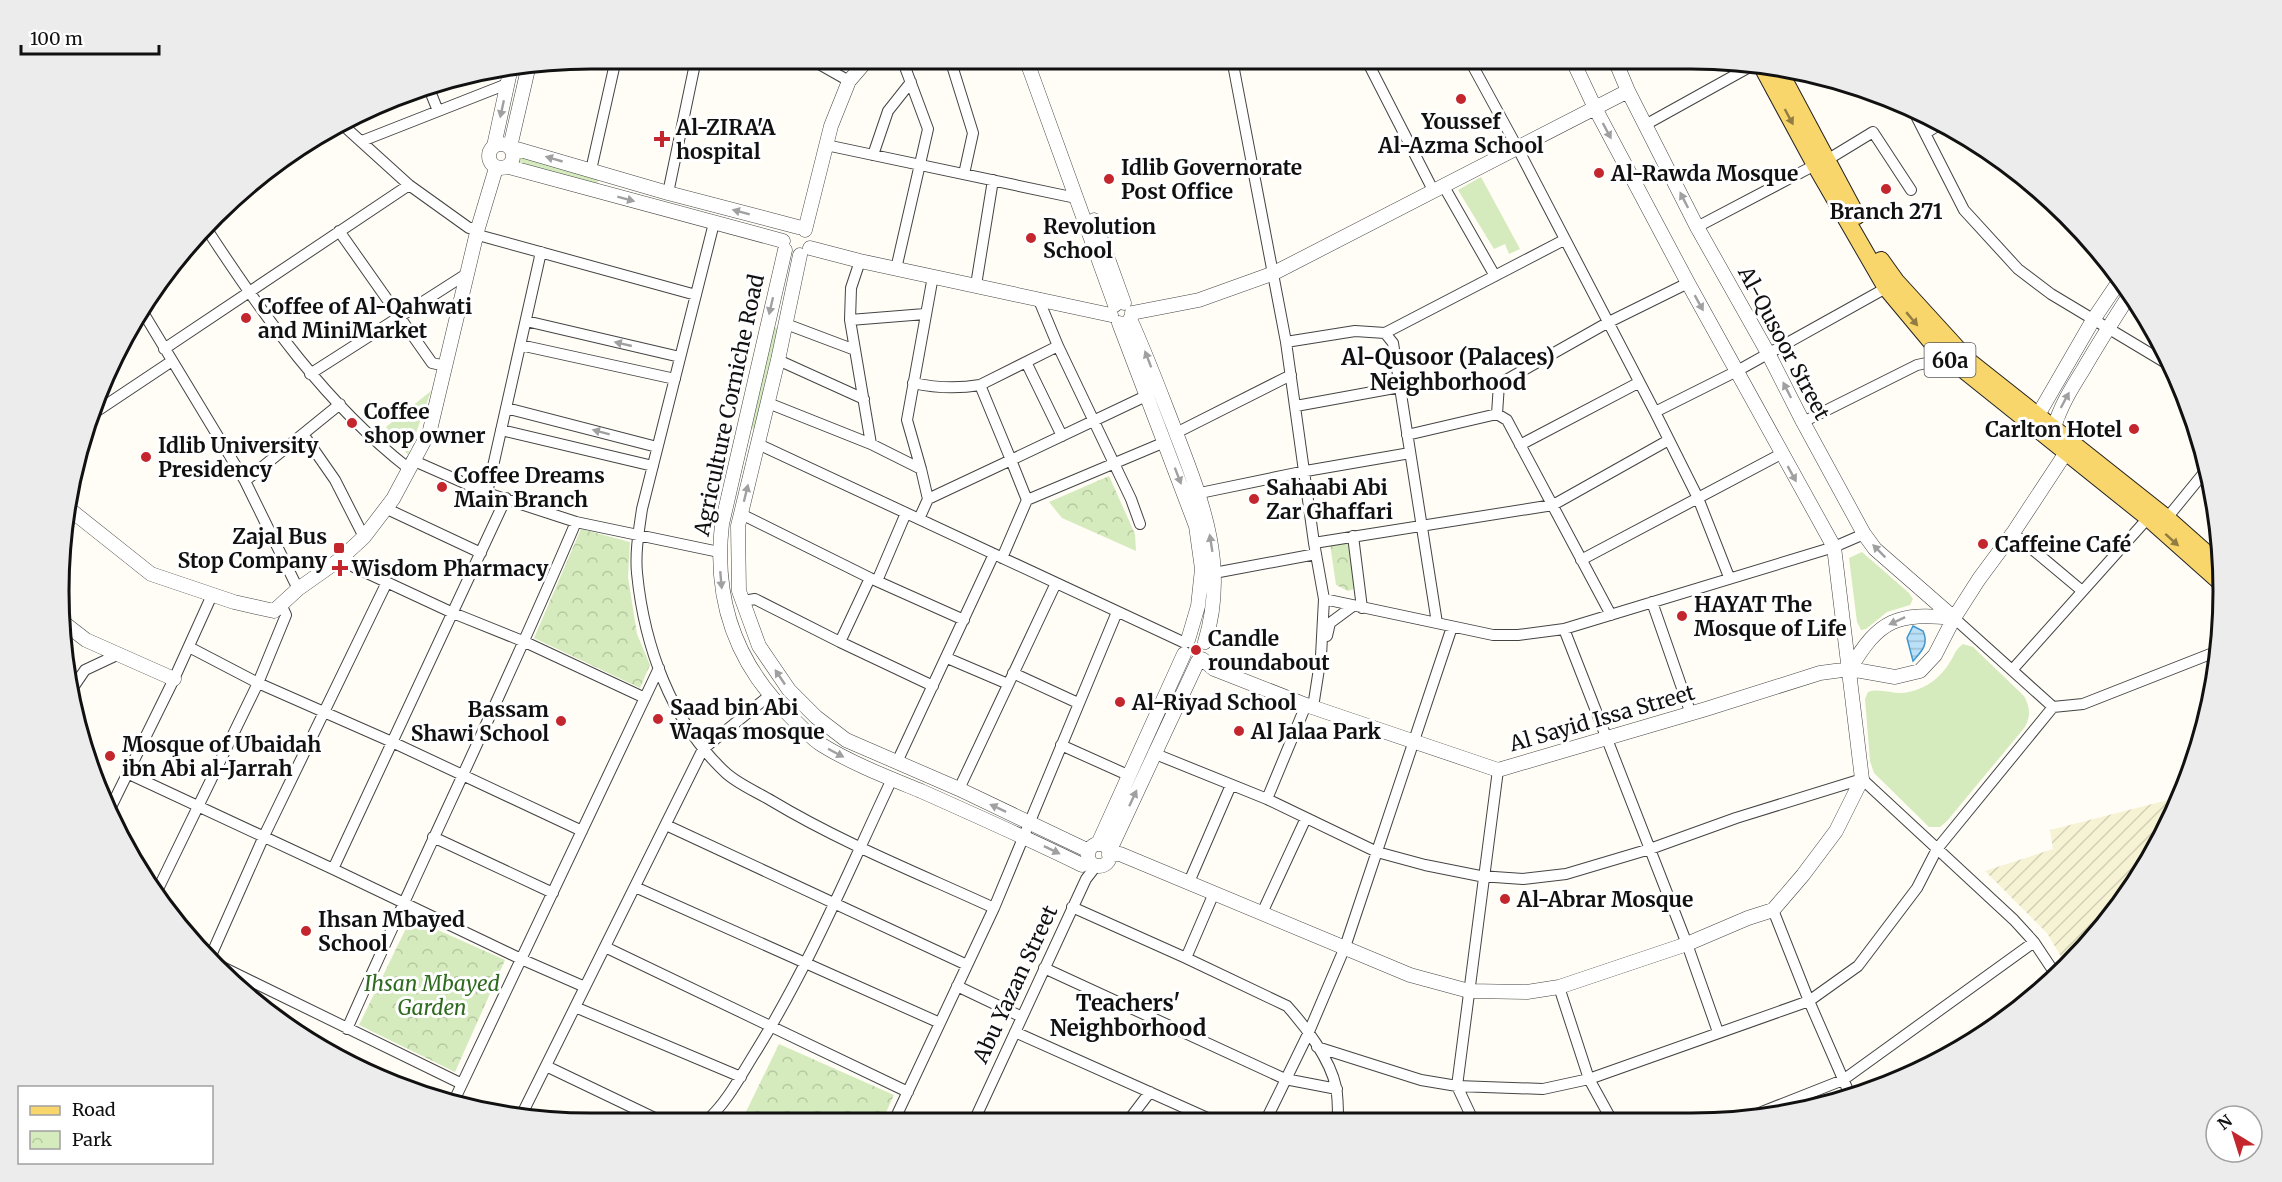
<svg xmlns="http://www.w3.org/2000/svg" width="2282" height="1182" font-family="Merriweather,serif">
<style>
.farmland{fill:url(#farmland-furrows)}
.grass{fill:#d5ebbd}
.park{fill:url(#park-crowns)}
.water{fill:url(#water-rules);stroke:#3f96cf;stroke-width:1.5}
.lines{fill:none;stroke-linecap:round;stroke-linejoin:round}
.minor-casing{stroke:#444;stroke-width:12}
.tertiary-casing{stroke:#444;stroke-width:15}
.primary-casing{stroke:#222;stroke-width:18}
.minor{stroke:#fff;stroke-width:10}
.tertiary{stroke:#fff;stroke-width:14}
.primary{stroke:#f9d66b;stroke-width:16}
.oneway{fill:#a0a0a0}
.oneway2{fill:#917d42}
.poi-dot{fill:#c4262e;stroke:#fff;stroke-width:2}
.labels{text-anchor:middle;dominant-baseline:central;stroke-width:6;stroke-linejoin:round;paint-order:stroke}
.shield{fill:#fff;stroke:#585858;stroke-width:1.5}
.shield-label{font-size:20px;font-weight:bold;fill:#111}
.poi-label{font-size:21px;font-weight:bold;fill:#111;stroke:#fff;text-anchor:start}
.street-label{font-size:21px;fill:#111;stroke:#fff}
.park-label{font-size:21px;font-style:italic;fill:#2f6b1f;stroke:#fff}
.neighbourhood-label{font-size:22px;font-weight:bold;fill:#111;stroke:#fff}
.rim{fill:none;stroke:#111;stroke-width:3}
</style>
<defs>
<pattern id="farmland-furrows" width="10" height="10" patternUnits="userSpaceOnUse" patternTransform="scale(1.5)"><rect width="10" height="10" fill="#f6f3d4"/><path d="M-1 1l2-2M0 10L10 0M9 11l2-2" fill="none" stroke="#d2cfb5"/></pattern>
<pattern id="park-crowns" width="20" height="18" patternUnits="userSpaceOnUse" patternTransform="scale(1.5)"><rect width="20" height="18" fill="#d5ebbd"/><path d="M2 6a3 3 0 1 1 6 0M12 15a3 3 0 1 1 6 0" fill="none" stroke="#b6c8a1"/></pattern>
<pattern id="water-rules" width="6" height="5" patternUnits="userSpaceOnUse" patternTransform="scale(1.5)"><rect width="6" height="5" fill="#b9e0f7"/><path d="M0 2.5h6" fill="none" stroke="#9ebfd3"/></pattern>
</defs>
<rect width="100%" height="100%" fill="#fffdf5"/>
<path class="farmland" d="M2180 797 2169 826 2092 942 2066 965 2047 933 1985 871 2053 849 2050 830Z"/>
<path class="grass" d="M519 157 599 179 597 184 517 163Z
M1481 177 1520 249 1509 254 1505 244 1494 249 1458 190Z
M774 327 779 328 756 429 749 428Z
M431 391 408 455 386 427Z
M1862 552 1909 593 1913 599 1910 605 1887 612 1866 629 1861 630 1857 622 1849 558Z
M1963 644 1973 647 2024 696C2030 707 2031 715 2025 727L1947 821 1940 827H1929L1874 773 1870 761 1865 699 1868 692C1881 687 1895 696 1909 692 1927 688 1941 677 1950 662 1955 654 1955 650 1963 644Z"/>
<path class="park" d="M1109 476 1135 534 1136 551 1062 518 1049 502Z
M581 529 630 542 628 577 637 634 650 665 640 688 534 638Z
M1352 540 1357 588 1348 591 1336 585 1330 544Z
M411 918 505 960 455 1072 359 1025Z
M779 1044 894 1095 882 1121 741 1122Z"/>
<path class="water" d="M1913 626 1923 631C1929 644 1922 651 1913 661L1907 638Z"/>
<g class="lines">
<g class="minor-casing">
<path id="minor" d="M806 59 812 60 849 81
M950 59 973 133 964 174
M1232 59 1286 342 1314 543 1324 599 1321 656 1313 707
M1366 59 1433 190
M1469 59 1517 147 1655 412 1698 498 1729 577
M428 86 438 111
M1912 108 1964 210 2018 269 2051 294 2171 366
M1645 125 1755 64
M345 127 409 185 469 228H478
M1926 133 1942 123
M362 141 507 84
M826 145 1076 198
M873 155 888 111 911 82
M591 170 616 59
M1443 185 1495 276
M668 193 696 59
M714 223 642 509C639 530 635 552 637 573 644 645 671 722 726 773 738 784 757 792 772 801 842 843 920 874 994 908
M1697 227 1815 165 1827 160 1873 132 1911 190
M208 231C265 318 326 404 408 468
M339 231 432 363 446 366
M478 235 696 295
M860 261 851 288 850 320 871 444
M896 269 928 129 902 59
M976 285 993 180
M141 309 245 481 298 589
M850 320 925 314
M526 321 680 357
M786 324 855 350
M1385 333 1564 240
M1286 342 1355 331 1385 333 1393 343 1437 623
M520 345 675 379
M1058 346 1131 499 1140 524
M164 349 409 185
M778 360 864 399
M1026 362 1062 436
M310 374 468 273
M913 383C936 388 957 389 980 385
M768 403 871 444 921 469 928 499
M1296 406 1400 387
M506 408 657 447
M1655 412 1737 371 1886 288
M1497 414 1499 384 1607 323 1688 283
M91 415 172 361
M1803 422 1917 365 1950 358
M501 430 653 466
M1176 433 1291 375
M303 434 335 480 364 537
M1407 435 1497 414 1507 420 1611 615
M758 444 1185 643
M1520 445 1638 383
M412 460 487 493 576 522 719 552
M921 469 907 420 933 276
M245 481 340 404
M487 493 541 252
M1200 493 1306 471 1410 453
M1027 500 1165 442
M385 508 481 553
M741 514 870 578 964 620
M2167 518 2207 469
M919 519 928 499 1011 460 980 385 1058 346 1038 298
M2013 533 2081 590
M1353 536 1362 608
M1314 543 1553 505 1667 441
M1002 558 1027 500 1011 460 1148 395
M339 560 453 613 525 642 645 698
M1581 560 1781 454
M1214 573 1316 554
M877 581 906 513
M1324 599 1493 635H1518L1564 629 1834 547 1864 534
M743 601 755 599 840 642 933 686
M1652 602 1691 714
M1954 618 2053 707 2083 704 2218 651
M1564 629 1687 944 1718 1032
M1327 636 1330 623 1353 606
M840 642 870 578
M189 647 258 683 392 742 582 831
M947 658 1008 684
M2013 669 2148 518
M1013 673 1078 703
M72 689 85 670 119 654
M1061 745 1130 776
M1153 753 1267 799 1377 852 1425 865 1480 876 1523 879 1566 874 1650 849 1736 818 1862 779 2014 920 2034 942 2056 975
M897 762 994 554
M129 774 333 869 521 959 585 987
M959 789 1056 583
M1267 799 1306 705
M109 811 174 679 212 595
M666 825 967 965
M433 837 553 893
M333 869 506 498
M1189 882 1231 785
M635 887 940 1023
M158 889 258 683 286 615 281 604
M1072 907 1186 958 1287 1006C1306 1027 1330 1059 1336 1087 1338 1097 1338 1109 1338 1120
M1773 910 1809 1001 1850 1095
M1262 913 1306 818
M605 947 908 1092
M1186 958 1214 893
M209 960 264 836 387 582
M210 961 462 1084
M1044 968 1285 1079 1337 1089
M957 986 1022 1017
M1559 987 1589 1079 1611 1119
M575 1007 741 1077
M347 1029C422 859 504 692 576 522
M1015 1032 1212 1120
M1317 1047 1421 1080 1457 1086 1543 1089 1589 1079 1809 1001 1858 966 1917 888 1937 849 2053 707
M546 1066 663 1122
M452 1105 659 668
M521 1116 703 749 770 695
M1744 1119 1843 1080 2034 942
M1266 1120 1308 1034 1345 947 1452 627
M1473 1120 1457 1086 1498 770
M894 1121 994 908 1117 612
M974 1121 1086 879 1096 866
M1128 1121 1150 1092
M705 1122C725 1105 739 1079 753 1056 808 969 848 872 892 779"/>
</g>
<g class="tertiary-casing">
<path id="tertiary" d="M1026 59 1115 305
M1615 60 1628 91 1697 227 1768 353 1803 422 1864 534 1875 549 1954 618
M528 69 510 147 668 193 798 227
M489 156a12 12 0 1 1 24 0a12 12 0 1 1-24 0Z
M494 146 510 72
M509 167 783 241
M1094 220 1124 303
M805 230 831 126 849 81 868 59
M810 248 860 261 1111 315
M785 250 722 524C713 602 737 667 794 720 803 728 812 739 822 745 853 764 887 777 921 791 975 815 1029 839 1082 865L1089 861
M800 255 778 360 738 526 739 591 759 646 789 690 816 717 846 740 959 789 1089 851
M1132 313 1199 300 1274 273 1628 91
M1130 319C1146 354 1159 389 1173 425 1201 498 1229 564 1205 642
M1119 323 1196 526 1202 569 1198 606 1188 640
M2039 425 2038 415 2093 320 2120 280
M68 508 151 574 234 602 274 611 298 589 339 560 364 537 393 499 430 430 478 228 496 168
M1954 618C1898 612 1879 619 1850 669L1895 677 1920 671 1935 655 1954 618 1979 579 2013 533 2065 454 2064 447 2054 428C2060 407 2071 389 2083 370 2098 344 2114 319 2130 294
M64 623 86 640 174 679
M1202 659 1214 669 1306 705 1498 770 1706 709 1820 673 1850 669
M1098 844 1184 654
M1088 855a11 11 0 1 1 22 0a11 11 0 1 1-22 0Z
M1109 852 1198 661
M1109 855 1120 854 1410 975 1469 991 1527 992 1559 987 1687 944 1748 918 1773 910 1803 875 1836 831 1862 779 1834 547 1688 283 1595 108 1572 59"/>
</g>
<g class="primary-casing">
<path id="primary" d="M1761 65 1815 165 1886 288 1936 348 2148 518 2221 583
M1778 68 1857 216
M1881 260 1896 281 1969 361 2167 518 2220 565"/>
</g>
<use href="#minor" class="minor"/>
<use href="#tertiary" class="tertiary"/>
<use href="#primary" class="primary"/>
</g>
<defs><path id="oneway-solid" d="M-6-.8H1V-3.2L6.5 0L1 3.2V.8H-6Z" transform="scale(1.5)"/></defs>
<g class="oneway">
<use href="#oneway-solid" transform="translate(502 109) rotate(102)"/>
<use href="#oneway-solid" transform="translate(1607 131) rotate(62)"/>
<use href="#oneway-solid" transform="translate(554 159) rotate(-164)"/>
<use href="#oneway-solid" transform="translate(626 199) rotate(15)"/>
<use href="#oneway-solid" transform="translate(1684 200) rotate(-117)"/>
<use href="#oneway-solid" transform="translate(741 212) rotate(-165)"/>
<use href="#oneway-solid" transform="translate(1699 303) rotate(61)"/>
<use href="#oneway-solid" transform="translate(771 306) rotate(103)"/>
<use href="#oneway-solid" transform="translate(623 344) rotate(-167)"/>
<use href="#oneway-solid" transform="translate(1148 359) rotate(-111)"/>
<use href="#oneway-solid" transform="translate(1787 390) rotate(-117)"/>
<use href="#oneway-solid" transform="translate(2065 400) rotate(-62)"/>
<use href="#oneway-solid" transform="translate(601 432) rotate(-165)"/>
<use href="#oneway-solid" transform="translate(1792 474) rotate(61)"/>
<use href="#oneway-solid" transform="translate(1178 476) rotate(69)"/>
<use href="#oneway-solid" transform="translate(746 493) rotate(-76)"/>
<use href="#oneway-solid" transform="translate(1211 543) rotate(-99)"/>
<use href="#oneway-solid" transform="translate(1879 551) rotate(-135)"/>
<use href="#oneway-solid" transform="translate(721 580) rotate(85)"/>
<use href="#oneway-solid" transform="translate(1897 621) rotate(155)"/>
<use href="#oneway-solid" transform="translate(780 677) rotate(-124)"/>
<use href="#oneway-solid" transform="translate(836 753) rotate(28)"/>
<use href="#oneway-solid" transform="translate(1133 798) rotate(-65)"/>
<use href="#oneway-solid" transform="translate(998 808) rotate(-155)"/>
<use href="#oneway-solid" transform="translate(1052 850) rotate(26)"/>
</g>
<g class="oneway2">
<use href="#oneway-solid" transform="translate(1789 117) rotate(62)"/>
<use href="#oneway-solid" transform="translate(1912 319) rotate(50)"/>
<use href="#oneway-solid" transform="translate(2172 540) rotate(42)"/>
</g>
<g class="poi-dot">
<circle cx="1461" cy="99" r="6"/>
<path d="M659 130h6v6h6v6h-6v6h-6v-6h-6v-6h6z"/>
<circle cx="1599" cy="173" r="6"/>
<circle cx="1109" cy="179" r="6"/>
<circle cx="1886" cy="189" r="6"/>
<circle cx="1031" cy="238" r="6"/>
<circle cx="246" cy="318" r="6"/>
<circle cx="352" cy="423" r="6"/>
<circle cx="2134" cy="429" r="6"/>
<circle cx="146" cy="457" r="6"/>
<circle cx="442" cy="487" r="6"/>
<circle cx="1254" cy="499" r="6"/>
<circle cx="1983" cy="544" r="6"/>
<rect x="333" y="542" width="12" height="12" rx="3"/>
<path d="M337 559h6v6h6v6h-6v6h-6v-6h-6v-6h6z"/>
<circle cx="1682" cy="616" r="6"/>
<circle cx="1196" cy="650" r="6"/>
<circle cx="1120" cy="702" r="6"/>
<circle cx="658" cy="719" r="6"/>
<circle cx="561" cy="721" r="6"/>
<circle cx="1239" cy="731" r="6"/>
<circle cx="110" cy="756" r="6"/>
<circle cx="1505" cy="899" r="6"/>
<circle cx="306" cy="931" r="6"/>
</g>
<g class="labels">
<rect class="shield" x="1924.5" y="343" width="51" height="34" rx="4.5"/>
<g class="shield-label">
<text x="1950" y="360">60a</text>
</g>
<g class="poi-label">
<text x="1461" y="121" text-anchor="middle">Youssef<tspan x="1461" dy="24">Al-Azma School</tspan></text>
<text x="676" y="127">Al-ZIRA'A<tspan x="676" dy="24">hospital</tspan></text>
<text x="1121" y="167">Idlib Governorate<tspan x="1121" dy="24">Post Office</tspan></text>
<text x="1611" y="173">Al-Rawda Mosque</text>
<text x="1886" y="211" text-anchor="middle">Branch 271</text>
<text x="1043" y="226">Revolution<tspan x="1043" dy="24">School</tspan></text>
<text x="258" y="306">Coffee of Al-Qahwati<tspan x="258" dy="24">and MiniMarket</tspan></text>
<text x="364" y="411">Coffee<tspan x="364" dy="24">shop owner</tspan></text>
<text x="2122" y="429" text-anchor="end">Carlton Hotel</text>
<text x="158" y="445">Idlib University<tspan x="158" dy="24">Presidency</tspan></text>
<text x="454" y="475">Coffee Dreams<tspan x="454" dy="24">Main Branch</tspan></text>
<text x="1266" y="487">Sahaabi Abi<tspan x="1266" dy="24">Zar Ghaffari</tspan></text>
<text x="327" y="536" text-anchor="end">Zajal Bus<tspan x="327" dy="24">Stop Company</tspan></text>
<text x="1995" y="544">Caffeine Café</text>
<text x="352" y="568">Wisdom Pharmacy</text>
<text x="1694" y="604">HAYAT The<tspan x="1694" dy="24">Mosque of Life</tspan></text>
<text x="1208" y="638">Candle<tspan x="1208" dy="24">roundabout</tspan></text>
<text x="1132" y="702">Al-Riyad School</text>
<text x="670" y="707">Saad bin Abi<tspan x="670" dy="24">Waqas mosque</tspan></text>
<text x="549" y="709" text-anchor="end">Bassam<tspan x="549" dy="24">Shawi School</tspan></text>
<text x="1251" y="731">Al Jalaa Park</text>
<text x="122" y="744">Mosque of Ubaidah<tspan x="122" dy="24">ibn Abi al-Jarrah</tspan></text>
<text x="1517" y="899">Al-Abrar Mosque</text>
<text x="318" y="919">Ihsan Mbayed<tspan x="318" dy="24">School</tspan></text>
</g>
<g class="street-label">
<text transform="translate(1784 343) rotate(62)">Al-Qusoor Street</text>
<text transform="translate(729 405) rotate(-78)">Agriculture Corniche Road</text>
<text transform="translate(1602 718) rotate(-16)">Al Sayid Issa Street</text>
<text transform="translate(1015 984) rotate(-65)">Abu Yazan Street</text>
</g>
<g class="park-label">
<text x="432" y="983">Ihsan Mbayed<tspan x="432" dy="24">Garden</tspan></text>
</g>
<g class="neighbourhood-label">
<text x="1448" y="357">Al-Qusoor (Palaces)<tspan x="1448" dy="25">Neighborhood</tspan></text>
<text x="1128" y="1003">Teachers'<tspan x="1128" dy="25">Neighborhood</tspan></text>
</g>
</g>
<path d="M0 0H2282V1182H0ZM591 69H1691A522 522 0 0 1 2213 591V591A522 522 0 0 1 1691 1113H591A522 522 0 0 1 69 591V591A522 522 0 0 1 591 69Z" fill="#ececec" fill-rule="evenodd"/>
<path class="rim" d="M591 69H1691A522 522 0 0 1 2213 591V591A522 522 0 0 1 1691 1113H591A522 522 0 0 1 69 591V591A522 522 0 0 1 591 69Z"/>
<rect x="18" y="1086" width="195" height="78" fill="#ffffff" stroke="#a0a0a0" stroke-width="1.5"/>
<rect x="30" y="1106" width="30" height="9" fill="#f9d66b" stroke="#a0a0a0" stroke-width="1.5"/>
<text x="72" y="1116" font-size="18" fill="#111111">Road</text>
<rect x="30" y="1131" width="30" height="18" fill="url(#park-crowns)" stroke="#a0a0a0" stroke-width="1.5"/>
<text x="72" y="1146" font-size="18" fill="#111111">Park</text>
<g transform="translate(2234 1134) rotate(322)"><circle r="28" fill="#ffffff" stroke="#a0a0a0" stroke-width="1.5"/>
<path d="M0-4.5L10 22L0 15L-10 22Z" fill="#c4262e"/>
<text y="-9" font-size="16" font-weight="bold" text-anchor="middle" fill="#111111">N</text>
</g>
<path d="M21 45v9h138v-9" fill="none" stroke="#111111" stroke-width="3"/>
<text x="30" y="45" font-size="18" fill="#111111" stroke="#ffffff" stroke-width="4.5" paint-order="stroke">100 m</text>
</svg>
